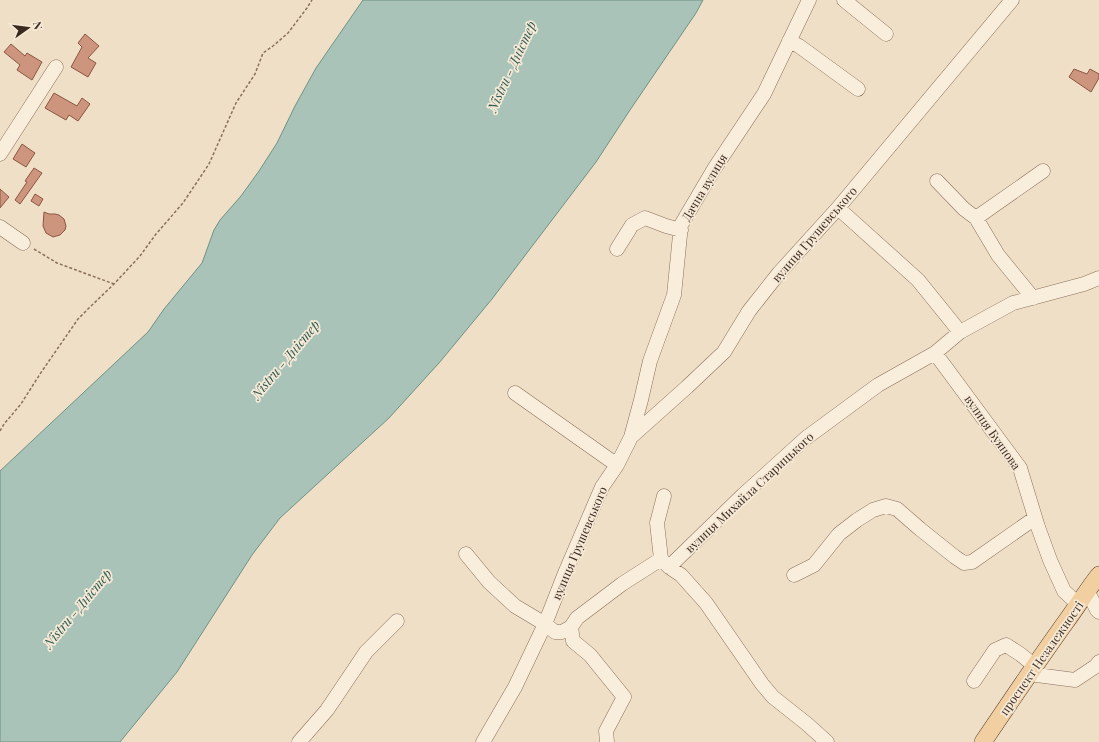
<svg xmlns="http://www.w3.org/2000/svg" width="1099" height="742" font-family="'Playfair Display',serif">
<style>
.water{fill:#a9c3b8;stroke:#6f9285}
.building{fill:#cd957d;stroke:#8b5642}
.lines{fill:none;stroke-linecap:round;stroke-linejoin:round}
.minor-casing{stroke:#8b705c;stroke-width:15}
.major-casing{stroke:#593f30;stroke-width:18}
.path{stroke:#8b705c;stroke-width:1.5;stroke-dasharray:3 2;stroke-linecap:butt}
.minor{stroke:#f9eddb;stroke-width:14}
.major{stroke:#f1cfa0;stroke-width:17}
.labels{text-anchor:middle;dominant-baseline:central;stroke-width:3.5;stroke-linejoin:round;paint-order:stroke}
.street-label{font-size:12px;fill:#3b2a20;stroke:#f6ead7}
.water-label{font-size:13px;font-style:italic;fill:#2f5b53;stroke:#f6ead7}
</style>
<rect width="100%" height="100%" fill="#efdfc7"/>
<path class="water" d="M363 0H703L696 13 630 110 596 162 492 299 439 363 389 418 280 518 252 555 177 672 120 742H0V471L148 332 164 309 202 263 214 230 220 220 241 196 259 171 277 143 295 106 316 68Z"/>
<path class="building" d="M85 34 99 46 88 58 96 63 88 77 71 67 82 47 78 43Z
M11 44 25 56 27 53 42 62 32 80 17 70 20 65 4 52Z
M1074 69 1087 74 1090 69 1099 74V78L1091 92 1069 77Z
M54 93 77 106 82 98 90 104 78 121 69 115 66 120 45 108Z
M22 144 35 153 26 167 13 159Z
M34 168 42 173 20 204 15 200 27 182 25 181Z
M0 189 9 197 0 208Z
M35 194 43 199 39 206 31 201Z
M44 212 49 214H55L59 215 64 219 66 226 65 230 60 235 53 237 46 233 43 226Z"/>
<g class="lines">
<g class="minor-casing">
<path id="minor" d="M844 0 886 34
M789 41 799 46 858 89
M0 154 56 67
M937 181 964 209 976 218 998 255 1033 298
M838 208 918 280 960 332
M976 218 1043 171
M0 227 23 243
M617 249 632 225 645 218 666 226 681 230
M935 353 1020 468 1038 527 1050 560 1064 591 1078 604
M515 393 617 465
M631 437 641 400 650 361 674 295 681 225 714 169 764 94 809 0
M664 496 657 523 661 559 669 567 681 575 706 603 762 684 773 697 807 724 827 742
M466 554 489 582 515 606 545 624 555 632H562L571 627 577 618 622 584 661 559
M669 567 743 495 806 438 878 385 935 353 960 332 1013 303 1084 284 1099 278
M794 575 814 565 839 534 857 520 873 510 886 506 897 509 920 529 955 557 964 563 972 562 1035 518
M1087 590 1097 610 1099 612
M571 627 573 641 590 655 624 697 606 731 607 742
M1029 674 1075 680 1096 666 1099 662
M974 681 995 650 1006 645 1020 654 1035 666
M299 742 327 710 366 652 397 621
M483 742 515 687 545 624 565 573 602 487 617 465 631 437 687 387 724 352 749 311 779 273 838 208 1012 0"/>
</g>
<g class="major-casing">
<path id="major" d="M983 742C1010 702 1037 662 1065 623 1077 607 1087 590 1099 575"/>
</g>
<path class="path" d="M34 249 57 263 114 284
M0 431 4 424 21 404 40 374 78 319 90 307 114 284 140 256 156 234 183 203 209 164 236 103 255 74 263 53 273 46 288 33 307 8 312 0"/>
<use href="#minor" class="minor"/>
<use href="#major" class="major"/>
</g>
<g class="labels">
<g class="street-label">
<text transform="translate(704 187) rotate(-59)">Дачна вулиця</text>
<text transform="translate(814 234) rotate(-49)">вулиця Грушевського</text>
<text transform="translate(993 432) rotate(55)">вулиця Буянова</text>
<text transform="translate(749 492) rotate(-43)">вулиця Михайла Старицького</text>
<text transform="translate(579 543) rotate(-67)">вулиця Грушевського</text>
<text transform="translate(1041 658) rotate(-55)">проспект Незалежності</text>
</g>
<g class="water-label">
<text transform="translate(511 66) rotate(-65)">Nistru - Дністер</text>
<text transform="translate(285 359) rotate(-50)">Nistru - Дністер</text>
<text transform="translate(77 608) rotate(-50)">Nistru - Дністер</text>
</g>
</g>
<g transform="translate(28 28) rotate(76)" stroke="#f6ead7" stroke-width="3" paint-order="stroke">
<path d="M0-3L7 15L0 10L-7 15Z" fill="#3b2a20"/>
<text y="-6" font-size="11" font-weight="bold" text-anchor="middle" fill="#3b2a20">N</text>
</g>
</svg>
